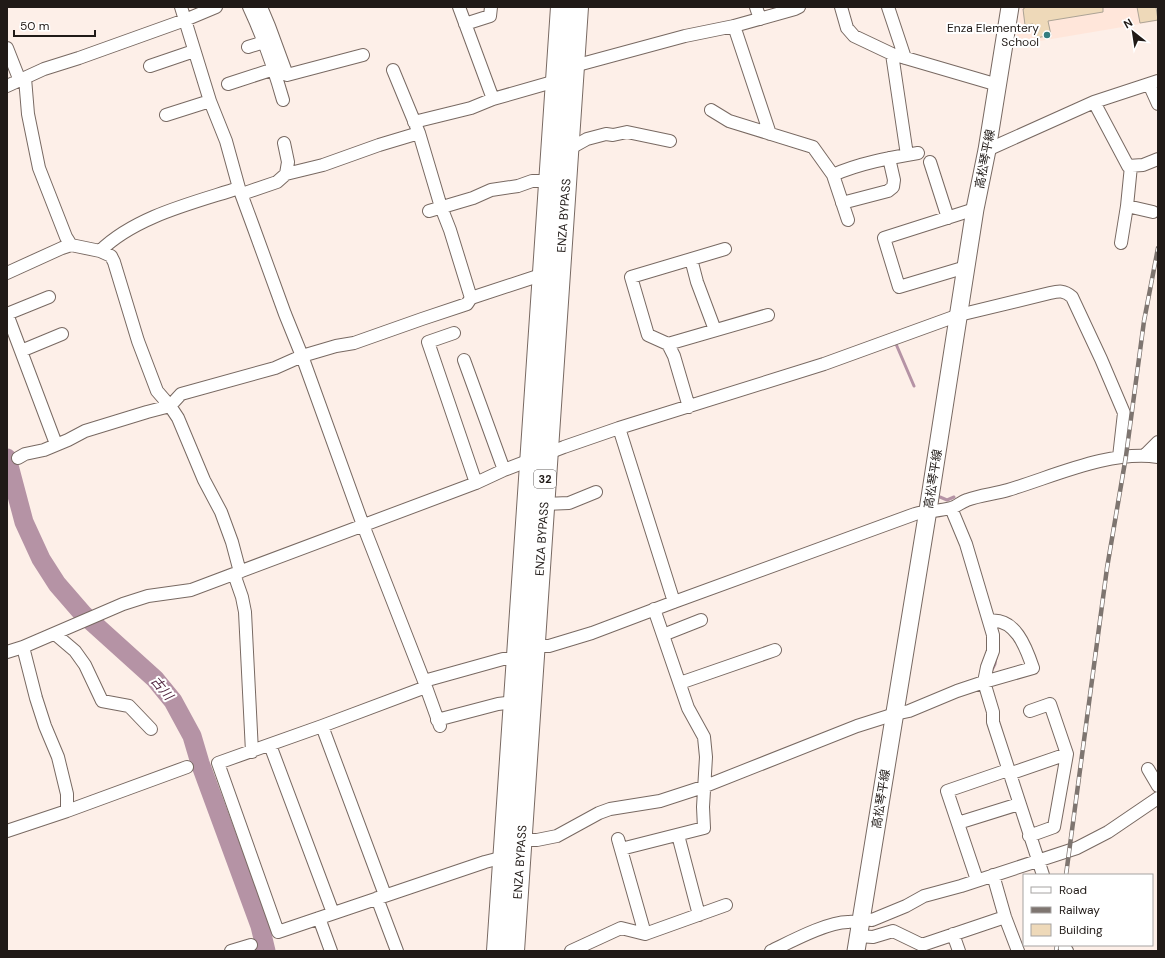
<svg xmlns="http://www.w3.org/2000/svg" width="1165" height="958" font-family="'DM Sans','Noto Sans JP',sans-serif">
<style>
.built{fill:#ffe6da}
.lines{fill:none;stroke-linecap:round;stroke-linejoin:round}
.stream{stroke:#b593a5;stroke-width:3}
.river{stroke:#b593a5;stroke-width:19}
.building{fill:#eed9b9;stroke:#aca395}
.minor-casing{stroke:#786962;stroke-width:14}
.secondary-casing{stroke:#786962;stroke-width:19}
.trunk-casing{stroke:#786962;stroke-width:22}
.minor{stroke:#fff;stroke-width:12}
.secondary{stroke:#fff;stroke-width:17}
.trunk{stroke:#fff;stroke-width:20}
.rail-casing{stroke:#7e7570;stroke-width:4.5}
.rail{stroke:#fff;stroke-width:3;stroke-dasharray:9;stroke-linecap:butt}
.poi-dot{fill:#347d80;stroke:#fff;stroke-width:1.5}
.labels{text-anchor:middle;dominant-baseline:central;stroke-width:4;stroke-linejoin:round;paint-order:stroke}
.shield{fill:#fff;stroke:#635f5d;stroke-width:1}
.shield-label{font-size:11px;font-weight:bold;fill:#201a17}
.poi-label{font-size:12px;fill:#201a17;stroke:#fff;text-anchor:end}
.street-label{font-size:12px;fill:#201a17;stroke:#fff}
.water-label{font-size:13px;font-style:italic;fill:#4c1f3a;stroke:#fff}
</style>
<rect width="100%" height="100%" fill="#fdefe8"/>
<path class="built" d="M1021 7H1158V21L1016 45Z"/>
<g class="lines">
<path class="stream" d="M896 344 914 386
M940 497 947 500 954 497
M992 670 995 664 996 657"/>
<path class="river" d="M7 458 24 522 41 559 57 584 83 614 155 679 173 701 192 736 200 763 260 926 266 951"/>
</g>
<path class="building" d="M1024 7H1103V12L1048 21 1051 35 1036 38 1033 24 1025 25 1023 9H1024Z
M1137 7H1156L1158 20 1140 23Z"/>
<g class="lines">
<g class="minor-casing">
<path id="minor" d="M181 7 210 101 226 141 239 188 253 226 285 314 302 356 363 525 424 681
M249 7C263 37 274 68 283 100
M261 7 269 26 287 75 363 55
M459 7 493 99
M756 7 760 19
M841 7 847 28 854 36 892 54 998 85
M888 7 905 58
M465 24 490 16 491 7
M734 26 770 134
M248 47 264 42
M7 48 20 81
M892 54 907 155
M150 66 194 51
M574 66 685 36 734 26 795 9 799 7
M393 70 419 133 441 207 450 230 471 298
M25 78 28 114 39 168 66 237 71 245
M228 84 274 69
M1149 84 1158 104
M7 86 44 69 79 58 185 20 216 7
M1094 102 1128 166 1143 165 1158 159
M711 110 729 121 813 147 833 175 848 220
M166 115 210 101
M414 122 471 108 493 99 556 81
M284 143 288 162 286 174
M569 149 587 139 606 134 613 135 627 132 670 141
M987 150 1094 102 1158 81
M930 162 948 218
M833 175C860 163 889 158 918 153
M242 194 277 182 286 174 323 165 379 145 419 133
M842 203 888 191 893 187 894 180 889 158
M1127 206 1153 212
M429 211 473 198 491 190 518 186 532 181H550
M1121 243 1127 206 1131 166
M100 251C136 216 193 203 239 188
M691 259 697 282 715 330
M966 267 899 287 884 238 975 209
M7 273 62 248 71 245 100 251 111 256 114 262 138 341 157 391 170 406 178 418 204 480 221 512 232 542 240 572
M7 314 56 444
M7 314 49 297
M454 333 428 342 476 483
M668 344 768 315
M21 351 62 334
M464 360 504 470
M689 407 674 356 668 344 648 335 631 277 725 249
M619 428 674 602
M1145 455 1158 442
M18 458 25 454 44 450 68 440 85 431 147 412 170 406 181 394 275 368 302 356 336 346 354 343 422 319 467 304 471 298 544 274
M544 504 569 503 596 492
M951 508 966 544 993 635V651L987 667 984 682 993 712V722L1043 875
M234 574 242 597 245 612 252 752
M55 634 75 651 85 665 102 701 129 706 151 729
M663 635 701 620
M534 646H549L592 633 674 602 915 514C927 511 939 511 951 508 956 507 961 502 967 500 980 495 995 494 1008 490 1055 476 1109 450 1158 457
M23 647 36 698 45 726 58 757 67 794V811
M7 652 23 647 123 604 148 596 191 590 476 483 504 470 564 447 619 428 824 364 959 315 1050 293C1059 291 1064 290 1072 297L1101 359 1124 413 1119 457
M680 683 775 650
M426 687 440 726
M437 720 498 704 514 702
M322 726 385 895
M270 745 333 913
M1148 769 1158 786
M1009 774 1067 754
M958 823 1019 804
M7 831 67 811 187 767
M678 835 699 915
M1029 836 1054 827 1067 754 1050 704 1030 711
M618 839 645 934
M521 840H537L557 836 599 813 610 809 660 801 703 787 857 726 895 714 909 711 957 691 984 682 1033 668C1026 647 1015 617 989 621
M621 849 704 828 703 807 706 757 704 737 688 708 654 609
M504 857 485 862 278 932 218 763 322 726 426 687 424 681 503 659H517
M993 875 1005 917 1018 951
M977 880 947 791 1008 770
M377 898 397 951
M319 918 331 951
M861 919 872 920 906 906 924 896 961 886 1077 848 1108 832 1158 798
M953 934 959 951
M858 936 873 937 893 931 922 945 1005 917
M1063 945 1067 951
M231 951 251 945
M571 951 621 928 645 934 726 905
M771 951C790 942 827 922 848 922 852 921 856 922 861 923"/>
</g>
<g class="secondary-casing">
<path id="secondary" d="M856 951 928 510 975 209 987 150 1010 7"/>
</g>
<g class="trunk-casing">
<g id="trunk">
<path d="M497 951 561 7"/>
<path id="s1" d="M514 951 578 7"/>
</g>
</g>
<use href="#minor" class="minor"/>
<use href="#secondary" class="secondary"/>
<use href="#trunk" class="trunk"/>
<g class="rail-casing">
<path id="rail" d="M1066 875 1107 568 1126 456 1144 321 1158 248
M1056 951 1057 945"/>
</g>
<use href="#rail" class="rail"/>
</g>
<circle class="poi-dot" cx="1047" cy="35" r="4"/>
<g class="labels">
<rect class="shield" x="534" y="470" width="22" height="18" rx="3"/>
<g class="shield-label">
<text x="545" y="479">32</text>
</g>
<g class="poi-label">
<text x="1039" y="28">Enza Elementery<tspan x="1039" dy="14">School</tspan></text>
</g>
<g class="street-label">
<text transform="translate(985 159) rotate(-79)">高松琴平線</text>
<text stroke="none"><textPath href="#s1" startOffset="737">ENZA BYPASS</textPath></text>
<text transform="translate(933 479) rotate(-81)">高松琴平線</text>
<text stroke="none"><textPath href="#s1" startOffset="413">ENZA BYPASS</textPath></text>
<text transform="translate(881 799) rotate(-81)">高松琴平線</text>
<text stroke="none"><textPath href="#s1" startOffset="89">ENZA BYPASS</textPath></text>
</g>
<g class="water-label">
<text transform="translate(162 688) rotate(50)">古川</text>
</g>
</g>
<rect width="1165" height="958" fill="none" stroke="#201a17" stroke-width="16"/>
<rect x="1023" y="874" width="130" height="72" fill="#ffffff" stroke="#a6a3a2"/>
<rect x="1031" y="887" width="20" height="6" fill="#ffffff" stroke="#a6a3a2"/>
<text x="1059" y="894" font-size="12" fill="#201a17">Road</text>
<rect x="1031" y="907" width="20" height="6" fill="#7e7570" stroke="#a6a3a2"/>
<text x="1059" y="914" font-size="12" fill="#201a17">Railway</text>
<rect x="1031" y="924" width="20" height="12" fill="#eed9b9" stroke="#a6a3a2"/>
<text x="1059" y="934" font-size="12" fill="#201a17">Building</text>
<g transform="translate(1133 32) rotate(330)" stroke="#ffffff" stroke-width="3" paint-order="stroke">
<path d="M0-3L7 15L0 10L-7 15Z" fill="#201a17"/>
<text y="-6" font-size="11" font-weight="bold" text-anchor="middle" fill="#201a17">N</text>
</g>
<path d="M14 30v6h81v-6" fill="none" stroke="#201a17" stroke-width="2"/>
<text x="20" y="30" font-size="12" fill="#201a17" stroke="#ffffff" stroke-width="3" paint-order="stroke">50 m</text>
</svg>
